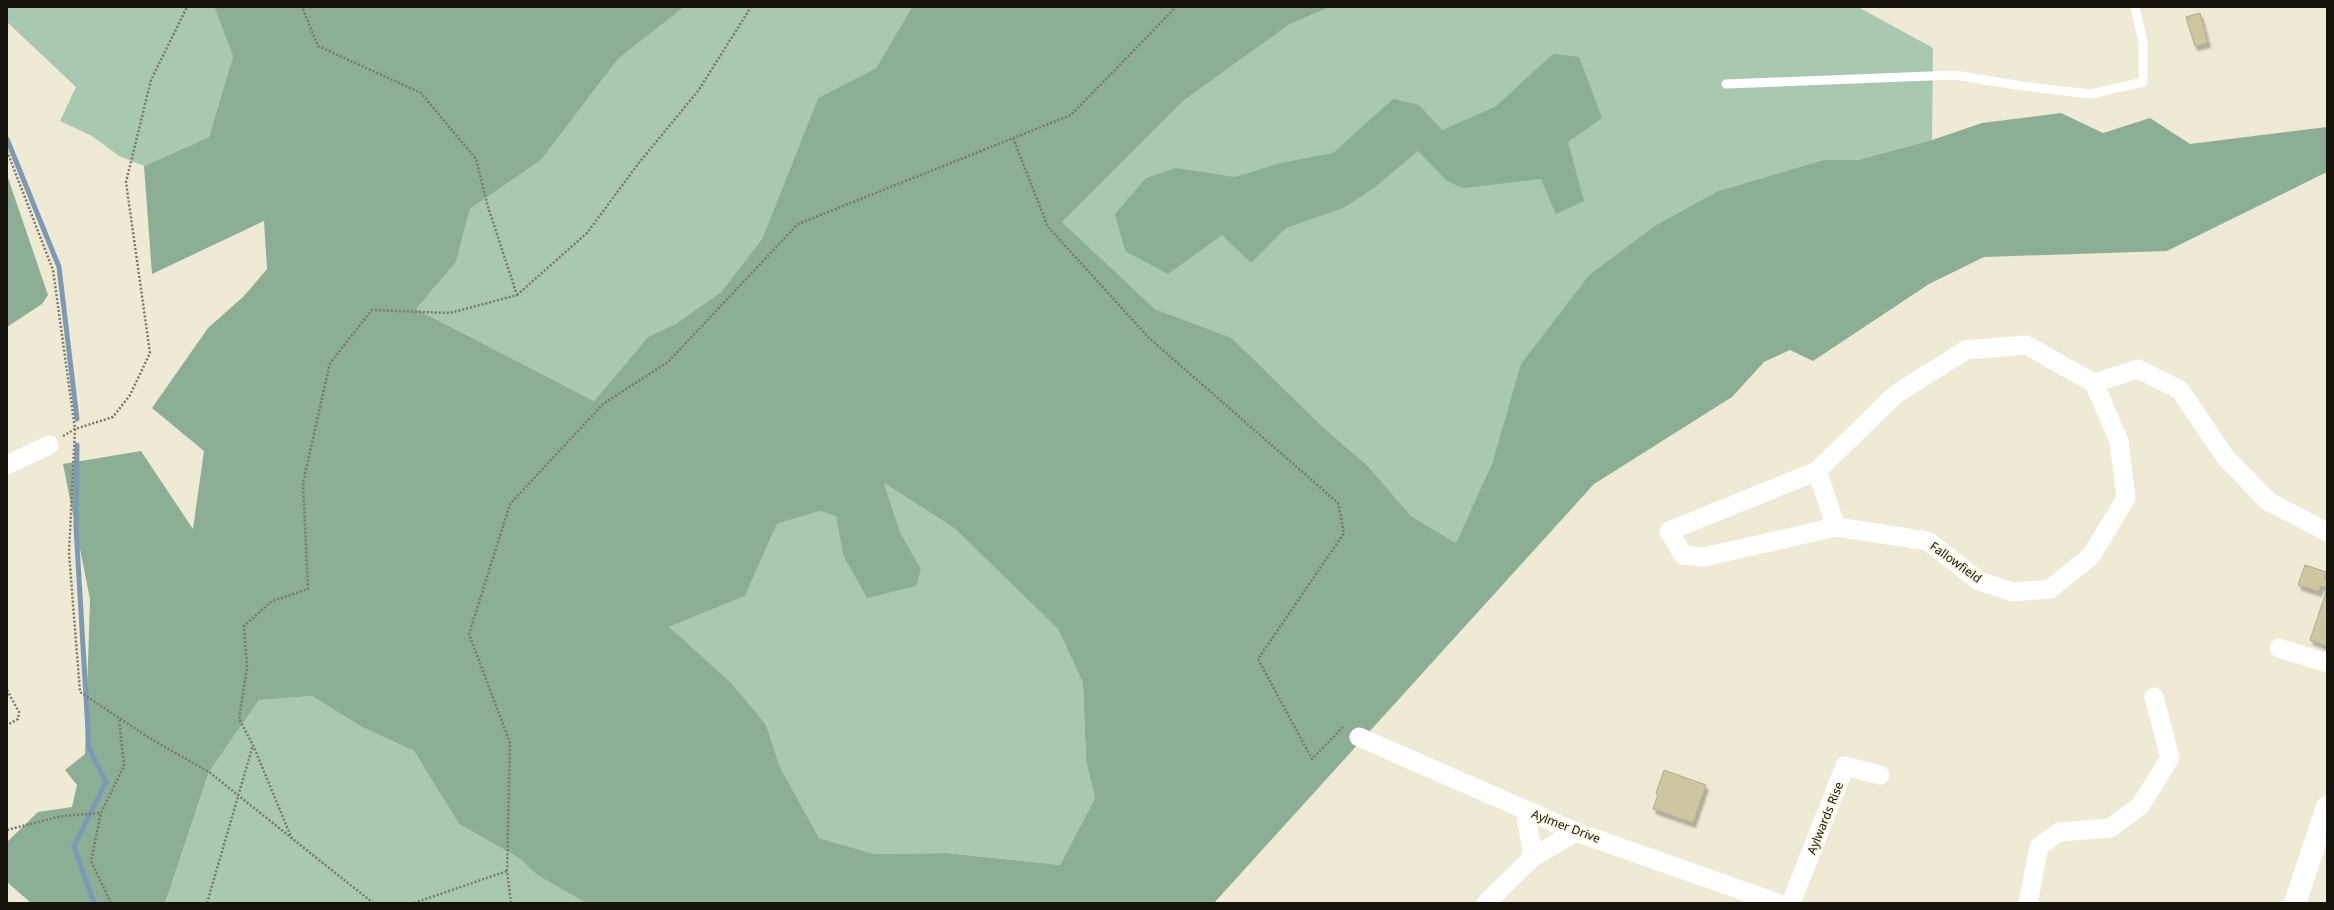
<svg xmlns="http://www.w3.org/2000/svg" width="2334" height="910" font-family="'Noto Sans',sans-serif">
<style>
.green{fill:#a9c8b0}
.forest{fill:#8cae94;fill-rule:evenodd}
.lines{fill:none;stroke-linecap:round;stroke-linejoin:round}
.stream{stroke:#7c9ab6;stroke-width:5}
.building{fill:#cec69f;stroke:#aea993;filter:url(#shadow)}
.path{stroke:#7c796a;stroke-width:2.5;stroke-dasharray:2 2;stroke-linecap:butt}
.lane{stroke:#fff;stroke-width:9}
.street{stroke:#fff;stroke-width:19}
.primary{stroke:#fff;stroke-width:22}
.labels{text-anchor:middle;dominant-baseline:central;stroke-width:3.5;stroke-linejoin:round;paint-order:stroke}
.street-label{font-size:12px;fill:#14120a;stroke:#fcf7e0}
</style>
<defs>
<filter id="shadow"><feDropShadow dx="2.5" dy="4.5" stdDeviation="1" flood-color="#0004"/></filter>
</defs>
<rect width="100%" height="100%" fill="#efead3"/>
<path class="green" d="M7 7H214L233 56 209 137 144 166 119 156 92 136 60 121 76 87 7 22Z
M684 7H912L876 68 818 98 762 239 721 292 677 323 648 337 594 401 416 309 456 262 470 209 541 160 618 59Z
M1330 7H1858L1933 48 1932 140 1858 160H1823L1718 191 1656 225 1590 274 1493 461 1456 543 1411 516 1367 465 1325 429 1232 338 1155 309 1062 222 1183 101 1290 24Z
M884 483 954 528 1058 629 1083 683 1086 761 1095 798 1060 865 946 853 874 854 819 838 780 767 766 723 669 627 745 596 777 524 820 511 836 515 843 555 921 569 900 532Z
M312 696 360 726 414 751 459 824 519 858 537 875 586 903H165L209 772 259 700Z"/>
<path class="forest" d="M214 7H684L618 59 541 160 470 209 456 262 416 309 594 401 648 337 677 323 721 292 762 239 818 98 876 68 912 7H1330L1290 24 1183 101 1062 222 1155 309 1232 338 1325 429 1367 465 1411 516 1456 543 1493 461 1521 364 1590 274 1656 225 1718 191 1823 160H1858L1932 140 1982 123 2061 113 2103 133 2150 118 2190 144 2327 127V172L2167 251 1984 257 1929 284 1813 361 1790 350 1764 362 1732 397 1594 484 1214 903H586L537 875 519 858 459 824 414 751 360 726 312 696 259 700 209 772 165 903H31L7 882V842L38 812 72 807 77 785 65 770 85 754 90 599 63 464 141 451 193 529 204 451 152 408 208 328 244 296 267 269 264 221 152 274 144 166 209 137 233 56ZM884 483 954 528 1058 629 1083 683 1086 761 1095 798 1060 865 946 853 874 854 819 838 780 767 766 724 730 682 669 627 745 596 777 524 820 511 836 516 843 555 867 598 916 586 921 569 900 532Z
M1553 54 1579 57 1602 118 1568 142 1584 201 1556 214 1541 179 1463 188 1447 181 1418 151 1374 188 1343 208 1286 228 1251 263 1222 235 1168 274 1125 251 1115 214 1146 178 1176 168 1235 177 1281 163 1333 153 1393 99 1419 105 1442 130 1495 107Z
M7 175 48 295 42 304 7 327Z"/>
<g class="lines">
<path class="stream" d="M7 139 59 267 77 419
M77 445 76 527 89 748 106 782 74 846 94 903"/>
</g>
<path class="building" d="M2200 13 2208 43 2195 46 2186 17Z
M2305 565 2326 572 2324 579 2327 580V588L2321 586 2319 592 2298 585Z
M2327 589V646L2310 640Z
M1664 770 1706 785 1693 823 1653 809 1658 794 1656 793Z"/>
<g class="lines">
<path class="path" d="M1013 138 1048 227 1149 338 1338 503 1344 533 1258 659 1312 759 1343 727
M7 151 53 270 75 429 69 553 80 692 151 739 209 772 373 903
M517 295 587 233 638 164 698 91 751 7
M63 436 75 429 113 417 130 395 150 353 126 182 151 80 187 7
M7 690 19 712 18 719 7 725
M7 830 62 816 101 813
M292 839 253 745 239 719 247 667 244 626 272 601 308 589 303 483 330 363 372 310 450 313 517 295 488 207 476 159 421 93 318 46 302 7
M111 903 91 861 101 813 124 766 119 718
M207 903 253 745
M414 903 507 871
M511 903 507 871 510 743 469 634 510 504 603 404 668 362 798 224 1071 115 1176 7"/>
<path class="lane" d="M1726 84 1955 75 2022 86 2091 94 2143 82V42L2135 7"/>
<path class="street" d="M2094 383 2119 441 2126 498 2091 556 2050 589 2013 592 1979 581 1928 541 1836 527 1704 557 1683 555 1669 531 1817 471 1896 394 1966 350 2026 345 2094 383 2138 369 2180 390 2226 458 2268 501 2327 532
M7 465 49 445
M1817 471 1836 527
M2279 648 2327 663
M1359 737 1576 832 1778 903
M1525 810 1533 857
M1486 903 1533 857 1576 832
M1791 903 1845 766 1880 775
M2028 903 2039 847 2059 832 2110 828 2140 806 2170 758 2154 697"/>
<path class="primary" d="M2295 903 2327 807"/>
</g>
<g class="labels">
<g class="street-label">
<text transform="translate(1956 562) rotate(36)">Fallowfield</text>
<text transform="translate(1825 818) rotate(-68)">Aylwards Rise</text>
<text transform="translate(1566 826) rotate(21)">Aylmer Drive</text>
</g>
</g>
<rect width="2334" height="910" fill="none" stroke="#14120a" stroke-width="16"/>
</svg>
